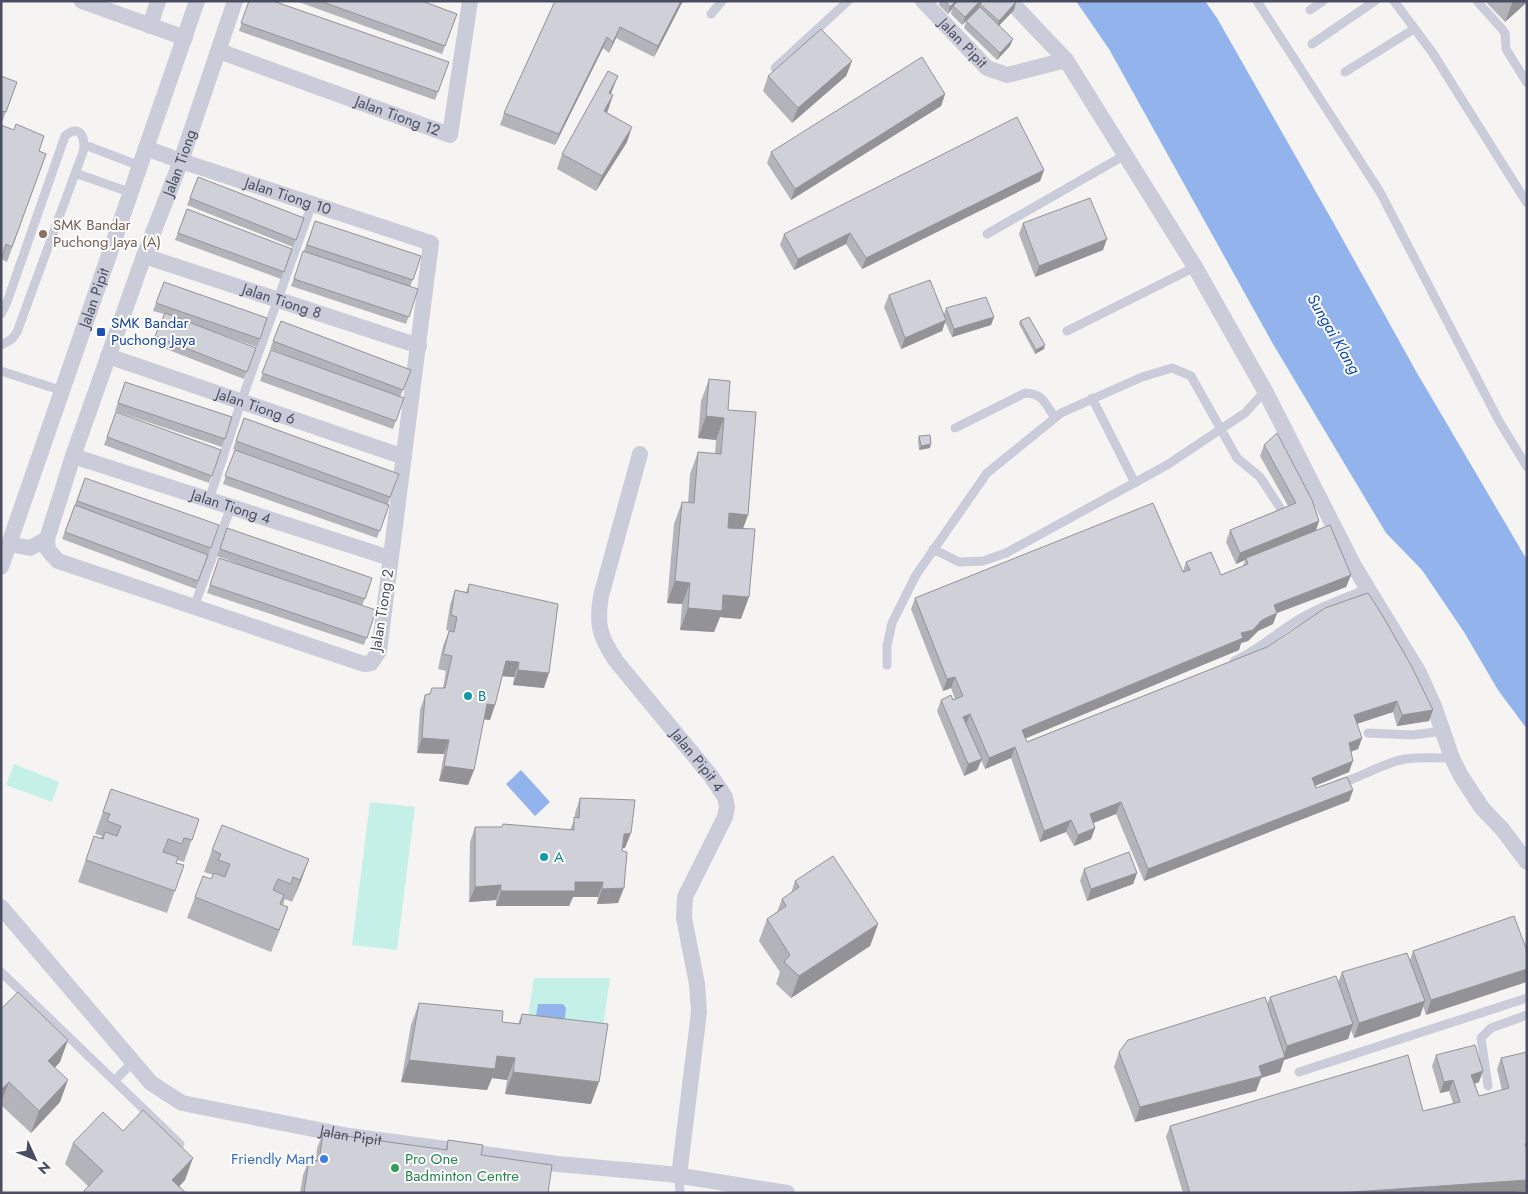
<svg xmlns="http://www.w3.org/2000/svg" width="1528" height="1194" font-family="Jost,sans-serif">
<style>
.green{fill:#c4f0e7}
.water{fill:#92b3eb}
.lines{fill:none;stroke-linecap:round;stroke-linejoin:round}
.service{stroke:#caccd9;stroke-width:9}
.minor{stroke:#caccd9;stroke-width:16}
.wall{fill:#b3b4ba}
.shaded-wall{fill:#929297}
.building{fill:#d0d1d8;stroke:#929297}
.education-dot{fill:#8d6e63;stroke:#fff;stroke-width:2}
.transit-dot{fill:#1a4fb4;stroke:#fff;stroke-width:2}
.culture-dot{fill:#0f9aa8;stroke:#fff;stroke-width:2}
.shop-dot{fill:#3f7fe0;stroke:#fff;stroke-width:2}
.leisure-dot{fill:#2e9e5b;stroke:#fff;stroke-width:2}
.labels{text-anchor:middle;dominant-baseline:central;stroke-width:4;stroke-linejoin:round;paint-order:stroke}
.street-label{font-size:15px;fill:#4a4d60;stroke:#fff}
.education-label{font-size:15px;fill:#785e54;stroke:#fff;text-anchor:start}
.transit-label{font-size:15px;fill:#164399;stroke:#fff;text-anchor:start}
.culture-label{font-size:15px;fill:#0d838f;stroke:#fff;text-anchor:start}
.shop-label{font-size:15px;fill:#366cbe;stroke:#fff;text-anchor:end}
.leisure-label{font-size:15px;fill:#27864d;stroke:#fff;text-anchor:start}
.water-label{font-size:16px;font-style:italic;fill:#104aae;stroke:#fff}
</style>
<rect width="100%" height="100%" fill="#f5f4f3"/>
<path class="green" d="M14 764 59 782 52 802 6 785Z
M370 802 415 807 397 950 352 945Z
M534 978H610L600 1046 525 1037Z"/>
<path class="water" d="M1076 1H1205L1217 18 1333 222 1417 373 1527 560V729L1498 690 1464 632 1422 570 1386 533 1368 503 1273 344 1109 49Z
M521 770 550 802 535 816 506 784Z
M538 1004H563L566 1008 563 1033 534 1029Z"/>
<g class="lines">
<path class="service" d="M1257 1 1380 192 1499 421 1527 467
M1394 1 1432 52 1527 203
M1477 1 1502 29 1505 33 1506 49 1527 83
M1310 10 1323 1
M711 14 722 1
M1312 44 1375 1
M775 68 848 1
M1345 72 1414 29
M85 145 140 166
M75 173 132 193
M987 234 1125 155
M1 314 7 302 65 136C80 123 86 138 83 152L17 332 12 339 1 345
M1067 331 1195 267
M1 371 63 391
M1092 398 1135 483
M955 428 1025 393C1043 393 1046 405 1055 418
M209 500 241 402 312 204
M933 549 959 562 983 561 1006 553 1167 465 1245 413 1265 391
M194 607 231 507
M1234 661C1256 651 1273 636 1293 623 1316 608 1342 599 1367 589
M887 665V646L892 623 916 575 987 473 1061 413 1142 377 1172 368 1191 376 1237 458 1260 477 1281 509
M1368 733 1413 735 1435 732 1444 733
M1338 784C1361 778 1382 763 1405 759 1420 757 1437 758 1452 758
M1 972 180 1144
M1299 1072 1527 998
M115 1080 133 1062
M1488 1086 1481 1038 1491 1028 1527 1015
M679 1176 680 1193"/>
<g class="minor">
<path d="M82 1 185 38"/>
<path id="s1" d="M923 1 987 68 1007 75 1066 60"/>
<path d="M1010 1 1066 60 1195 267 1265 391 1354 566 1419 673 1434 706 1452 758 1461 776 1482 808 1502 829 1527 862"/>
<path d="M150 26 158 1"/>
<path id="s2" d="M219 51 450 135 470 1"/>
<path id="s3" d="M146 148 181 161 431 243 379 651 371 663 364 664 58 561 48 550 47 539 73 456 144 256 181 161 235 1"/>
<path id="s4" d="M144 256 419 346"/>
<path id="s5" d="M108 356 404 457"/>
<path id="s6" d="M640 454 601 596C596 625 600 637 616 661L711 776 725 797 727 807 725 817 685 897 684 918 697 984 699 1012 679 1176"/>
<path id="s7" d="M73 456 390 558"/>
<path d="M9 544 30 548 47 539"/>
<path id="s8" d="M1 567 197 1"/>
<path id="s9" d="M1 907 151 1083 182 1103 349 1136 558 1164 669 1174 787 1193"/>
</g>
</g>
<path class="wall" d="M249 1 449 62 435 100 239 31Z
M296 1H422L457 14 442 54Z
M555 1H683L654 57 616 38 609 53 603 48 555 145 500 125 504 113Z
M940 1H1016V2L1014 10 999 25 1010 46 997 60 964 28 966 21 979 7 962 25 951 14 952 9 948 14 939 5Z
M1485 1H1527V2L1505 22Z
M852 61 846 76 792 123 763 91 768 76Z
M1 76 17 82 1 125 39 151 46 154 7 262 1 259Z
M612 91 611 94 613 95 607 113 627 142 596 191 557 169 562 154Z
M945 94 941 106 791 200 767 163 771 152Z
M1044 170 1040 181 862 269 846 244 794 270 780 245 784 234Z
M198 177 304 218 293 247 187 205Z
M187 209 292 249 281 279 175 240Z
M315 221 421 256 410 287 418 289 406 324 291 286Z
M1023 223 1103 250 1035 277 1019 234Z
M164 282 267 318 257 347 215 332 256 348 244 379 153 344 164 314 153 311Z
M889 295 944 314 946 308 994 317 991 325 952 337 945 322 942 331 901 349 884 307Z
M281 321 411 370 400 397 404 398 393 429 260 381 271 350 366 385 270 349Z
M1020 321 1044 349 1035 354 1019 324Z
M709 379 728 410 743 529 741 619 720 617 714 632 680 630 682 604 667 603 674 524 682 502 688 503 690 474 698 452 715 454 716 440 698 438 701 401Z
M125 382 232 417 222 447 115 411Z
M116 412 221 450 209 483 104 445Z
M244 418 399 474 388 504 389 505 377 538 223 484 235 450 311 477 233 449Z
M919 436 930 448 919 450 918 440Z
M1264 445 1319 521 1316 530 1351 575 1346 587 1277 613 1273 624 1258 631 1248 641 1241 643 1239 650 1025 738 1027 742 1267 647 1325 608 1429 721 1397 726 1393 712 1357 724 1362 738 1358 749 1351 752 1349 772 1315 786 1316 788 1353 790 1349 801 1144 881 1116 814 1093 823 1095 828 1091 839 1074 846 1066 832 1040 842 1011 758 985 769 981 760 977 770 964 776 937 711 941 700 955 699 951 688 943 691 911 609 915 598 1183 571 1186 562 1221 575 1243 566 1245 560 1236 564 1226 542 1230 530 1288 506 1260 456Z
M85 478 211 548 196 589 62 539Z
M227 528 372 578 362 606 376 610 364 645 207 593 219 558 237 563 217 556Z
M469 584 544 688 513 685 514 677 502 676 490 720 484 719 474 770 468 785 439 781 444 754 417 753 420 710 425 695 443 688 446 671 438 669 443 646 449 631H450L446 630 450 605 455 590 466 592Z
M111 789 199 819 184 862 177 860 176 863 184 865 167 913 78 882 94 836 101 838 102 836 95 834Z
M580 798 625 848H622L618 903 597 904 598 897H573L569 906H496V900L469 902 470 842 475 827 570 830 575 817V813Z
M212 850 309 859 292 902 285 899 283 905 288 907 271 952 187 918 195 897 211 879 213 875 204 872Z
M1084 869 1137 873 1133 884 1087 901 1080 881Z
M795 881 878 924 870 946 791 998 776 984 780 972 759 941 767 919 777 912 782 899 791 893Z
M1514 916 1426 1015 1423 1006 1420 1016 1354 1038 1351 1030 1348 1039 1284 1060 1280 1072 1261 1078 1256 1091 1135 1122 1114 1067 1119 1052 1267 1004 1270 997 1338 982 1342 972 1410 960 1413 951Z
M419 1003 502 1022 518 1024 522 1014 591 1104 505 1094 507 1080 492 1078 487 1090 401 1082 411 1025Z
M1 1009 60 1062 55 1067 60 1102 31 1133 1 1105Z
M1527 1052V1191L1504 1193H1183L1166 1137 1170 1126 1423 1111 1453 1103 1449 1091 1440 1093 1432 1066 1436 1055 1479 1082 1475 1084 1479 1096 1502 1090 1497 1069 1501 1058Z
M123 1131 185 1180 179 1186 186 1193H83L88 1186 65 1164 73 1143Z
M323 1133 445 1150 448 1140 481 1155 548 1193H300L303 1175 309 1160 316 1161 317 1148Z"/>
<path class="shaded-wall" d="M681 1H683L654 57 658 46Z
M956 1H960L953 6 952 9 948 14 950 7Z
M980 1H985L980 4 979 7 962 25 965 17Z
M1513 1H1527V2L1505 22Z
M1016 2 1014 10 996 29 999 21Z
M620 27 616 38 609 53 613 42Z
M607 37 603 48 555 145 559 134Z
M1013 39 1010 46 997 60 1000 53Z
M852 61 846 76 792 123 798 108Z
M618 76 612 91 603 108 609 93Z
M945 94 941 106 791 200 795 189Z
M613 95 608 110 599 126 604 111Z
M632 127 627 142 596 191 602 176Z
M1044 170 1040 181 862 269 866 258Z
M850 233 846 244 794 270 798 259Z
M1107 239 1103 250 1035 277 1039 266Z
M994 317 991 325 952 337 954 329Z
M946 320 942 331 901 349 905 338Z
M1045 345 1044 349 1035 354 1036 350Z
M706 416 724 418 716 440 698 438Z
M931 444 930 448 919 450 921 446Z
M729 513 748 515 740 537 721 535Z
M1319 521 1315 533 1246 558 1245 560 1236 564 1240 553Z
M1351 575 1346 587 1269 616 1274 605Z
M675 581 690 583 682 604 667 603Z
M723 595 749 597 741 619 720 617 714 632 680 630 688 608Z
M1277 613 1273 624 1258 631 1248 641 1241 643 1239 650 1017 742 1022 730 1241 633 1262 620Z
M506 661 519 662 514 677 500 676Z
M518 670 549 673 544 688 513 685Z
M955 677 951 688 943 691 947 679Z
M1397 701 1393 712 1350 726 1354 715Z
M487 704 495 705 490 720 482 719Z
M1433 710 1429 721 1397 726 1402 715Z
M970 714 966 725 963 717Z
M422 738 449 740 444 754 417 753Z
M1362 738 1358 749 1344 754 1349 743Z
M1015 747 1011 758 985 769 989 758Z
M982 759 977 770 964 776 968 764Z
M1353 761 1349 772 1307 789 1312 778Z
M444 766 474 770 468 785 439 781Z
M1353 790 1349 801 1144 881 1148 869Z
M1121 802 1116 814 1086 826 1090 814Z
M1071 820 1066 832 1040 842 1044 831Z
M1095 828 1091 839 1074 846 1078 835Z
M631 833 625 848 619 849 624 834Z
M309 859 301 881 292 902 300 880Z
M1137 873 1133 884 1087 901 1091 889Z
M575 882H603L598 897H573L569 906H496L501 891Z
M501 885 496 900 469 902 475 887Z
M624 888 618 903 597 904 602 889Z
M288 907 280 929 271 952 279 930Z
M878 924 870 946 791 998 799 976Z
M1527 969V982L1426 1015 1431 1000Z
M1425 1001 1420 1016 1354 1038 1359 1023Z
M1353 1024 1348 1039 1284 1060 1280 1072 1261 1078 1256 1091 1135 1122 1140 1107 1283 1058 1287 1046Z
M68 1040 60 1062 40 1083 48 1061Z
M497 1056 515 1058 507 1080 492 1078 487 1090 401 1082 409 1060Z
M1483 1071 1479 1082 1467 1086 1471 1075Z
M513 1072 599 1082 591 1104 505 1094Z
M68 1080 60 1102 31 1133 39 1111Z
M1453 1080 1449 1091 1440 1093 1444 1082Z
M9 1082 1 1102V1090Z
M193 1158 185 1180 173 1193 172 1180Z
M1527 1180V1191L1504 1193H1338Z"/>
<path class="building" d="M249 1H273L449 62 438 92 241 23Z
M320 1H422L457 14 445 46Z
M555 1H681L658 46 620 27 613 42 607 37 559 134 504 113Z
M945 1H956L950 7Z
M958 1H980L965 17 953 6Z
M983 1H1016V2L999 21 980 4Z
M980 7 1013 39 1000 53 966 21Z
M821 29 852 61 798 108 768 76Z
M922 57 945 94 795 189 771 152Z
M608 71 618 76 609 93 613 95 604 111 632 127 602 176 562 154Z
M1 76 17 82 6 112 1 111Z
M1017 117 1044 170 866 258 850 233 798 259 784 234Z
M16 124 44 136 39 151 46 154 12 247 6 244 1 259V125L14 130Z
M198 177 304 218 296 240 190 198Z
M1090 198 1107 239 1039 266 1023 223Z
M187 209 292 249 284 272 178 233Z
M315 221 421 256 413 280 307 245Z
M303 251 418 289 409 317 294 279Z
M930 280 946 320 905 338 889 295Z
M164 282 267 318 260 339 156 303Z
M986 297 994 317 954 329 946 308Z
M165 313 256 348 247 372 155 336Z
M1029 317 1045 345 1036 350 1020 321Z
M281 321 411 370 403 390 273 341Z
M271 350 404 398 396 421 262 373Z
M709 379 730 381 728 410 756 412 748 515 729 513 728 528 755 529 749 597 723 595 722 611 688 608 690 583 675 581 682 502 694 503 698 452 721 454 724 418 706 416Z
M125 382 232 417 225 439 118 403Z
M116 412 221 450 212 476 107 437Z
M244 418 399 474 390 497 236 441Z
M1277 433 1312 500 1319 521 1240 553 1230 530 1296 503 1264 445Z
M930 435 931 444 921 446 919 436Z
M235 450 389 505 380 531 225 476Z
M85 478 219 525 211 548 77 501Z
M1153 503 1183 572 1190 570 1186 562 1211 552 1221 575 1248 564 1246 558 1330 525 1351 575 1274 605 1277 613 1262 620 1253 630 1241 633 1243 638 1022 730 1027 742 1267 647 1325 608 1368 593 1381 613 1412 667 1433 710 1402 715 1397 701 1354 715 1362 738 1349 743 1353 761 1312 778 1316 788 1347 777 1353 790 1148 869 1121 802 1090 814 1095 828 1078 835 1071 820 1044 831 1015 747 989 758 970 714 963 717 982 759 968 764 941 700 951 695 953 700 963 696 955 677 947 679 915 598Z
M75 505 208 555 198 581 65 532Z
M227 528 372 578 365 599 220 549Z
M219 558 376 610 367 638 210 585Z
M469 584 558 604 549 673 518 670 519 662 506 661 495 705 487 704 474 770 444 766 449 740 422 738 425 695 430 694 432 688H445L452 656 443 654 449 631 454 632 457 617 451 615 455 590 468 593Z
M111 789 199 819 192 840 184 838 182 844 168 839 163 852 178 857 176 863 184 865 175 891 86 860 94 836 103 839 105 832 117 836 121 826 107 821 110 814 103 812Z
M580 798 635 800 631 833 624 834 622 851 627 852 624 888 602 889 603 882H575V891H501V885L475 887V827H502L503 824 574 830V817L579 818Z
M222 825 309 859 300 880 293 877 291 884 278 879 273 890 284 895 280 904 288 907 279 930 195 897 203 876 211 879 214 873 225 877 230 864 218 860 221 854 212 850Z
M1129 852 1137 873 1091 889 1084 869Z
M833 856 878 924 799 976 784 962 790 955 767 919 786 906 782 899 799 887 795 881Z
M1514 916 1527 951V969L1431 1000 1413 951Z
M1407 953 1425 1001 1359 1023 1342 972Z
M1336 976 1353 1024 1287 1046 1270 997Z
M18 992 68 1040 48 1061 68 1080 39 1111 9 1082 1 1090V1009Z
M1265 997 1285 1057 1259 1066 1262 1076 1140 1107 1119 1052 1128 1040Z
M419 1003 503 1011 502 1022 520 1024 522 1014 608 1024 599 1082 513 1072 515 1058 497 1056 495 1069 409 1060Z
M1475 1045 1483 1071 1471 1075 1479 1096 1509 1088 1501 1058 1527 1052V1143L1525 1144 1527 1150V1180L1338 1193H1190L1170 1126 1408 1055 1423 1111 1460 1102 1453 1080 1444 1082 1436 1055Z
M143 1110 193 1158 172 1180 186 1193H86L84 1191 103 1171 73 1143 103 1112 123 1131Z
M323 1133 447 1150 448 1140 483 1145 481 1155 552 1165 548 1193H304L309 1160 319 1161Z"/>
<circle class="education-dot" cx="43" cy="234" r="5"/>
<rect class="transit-dot" x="96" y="327" width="10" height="10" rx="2.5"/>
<g class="culture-dot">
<circle cx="468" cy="696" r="5"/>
<circle cx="544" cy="857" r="5"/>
</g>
<circle class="shop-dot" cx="324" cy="1159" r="5"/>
<circle class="leisure-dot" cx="395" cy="1168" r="5"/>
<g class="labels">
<g class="street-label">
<text stroke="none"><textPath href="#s1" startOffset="58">Jalan Pipit</textPath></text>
<text stroke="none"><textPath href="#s2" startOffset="190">Jalan Tiong 12</textPath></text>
<text stroke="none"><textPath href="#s3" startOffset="1481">Jalan Tiong</textPath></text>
<text stroke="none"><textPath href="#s3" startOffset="150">Jalan Tiong 10</textPath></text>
<text stroke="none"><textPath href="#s8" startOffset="285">Jalan Pipit</textPath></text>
<text stroke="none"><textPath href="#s4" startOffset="145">Jalan Tiong 8</textPath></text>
<text stroke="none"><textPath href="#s5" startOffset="156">Jalan Tiong 6</textPath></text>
<text stroke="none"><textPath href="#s7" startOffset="166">Jalan Tiong 4</textPath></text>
<text transform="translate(382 610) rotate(-81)">Jalan Tiong 2</text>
<text stroke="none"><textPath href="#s6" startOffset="345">Jalan Pipit 4</textPath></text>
<text stroke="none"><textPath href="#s9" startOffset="440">Jalan Pipit</textPath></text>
</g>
<g class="education-label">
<text x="53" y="225">SMK Bandar<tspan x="53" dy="17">Puchong Jaya (A)</tspan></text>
</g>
<g class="transit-label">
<text x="111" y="323">SMK Bandar<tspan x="111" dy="17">Puchong Jaya</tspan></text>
</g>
<g class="culture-label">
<text x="478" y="696">B</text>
<text x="554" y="857">A</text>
</g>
<g class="shop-label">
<text x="314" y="1159">Friendly Mart</text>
</g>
<g class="leisure-label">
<text x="405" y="1159">Pro One<tspan x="405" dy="17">Badminton Centre</tspan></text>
</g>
<g class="water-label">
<text transform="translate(1334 334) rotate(60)">Sungai Klang</text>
</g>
</g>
<rect width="1528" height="1194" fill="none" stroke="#4a4d60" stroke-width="5"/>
<g transform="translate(35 1159) rotate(134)" stroke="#ffffff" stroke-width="4" paint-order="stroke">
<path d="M0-4L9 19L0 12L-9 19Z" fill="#4a4d60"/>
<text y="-8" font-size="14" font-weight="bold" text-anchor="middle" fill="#4a4d60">N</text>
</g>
</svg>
